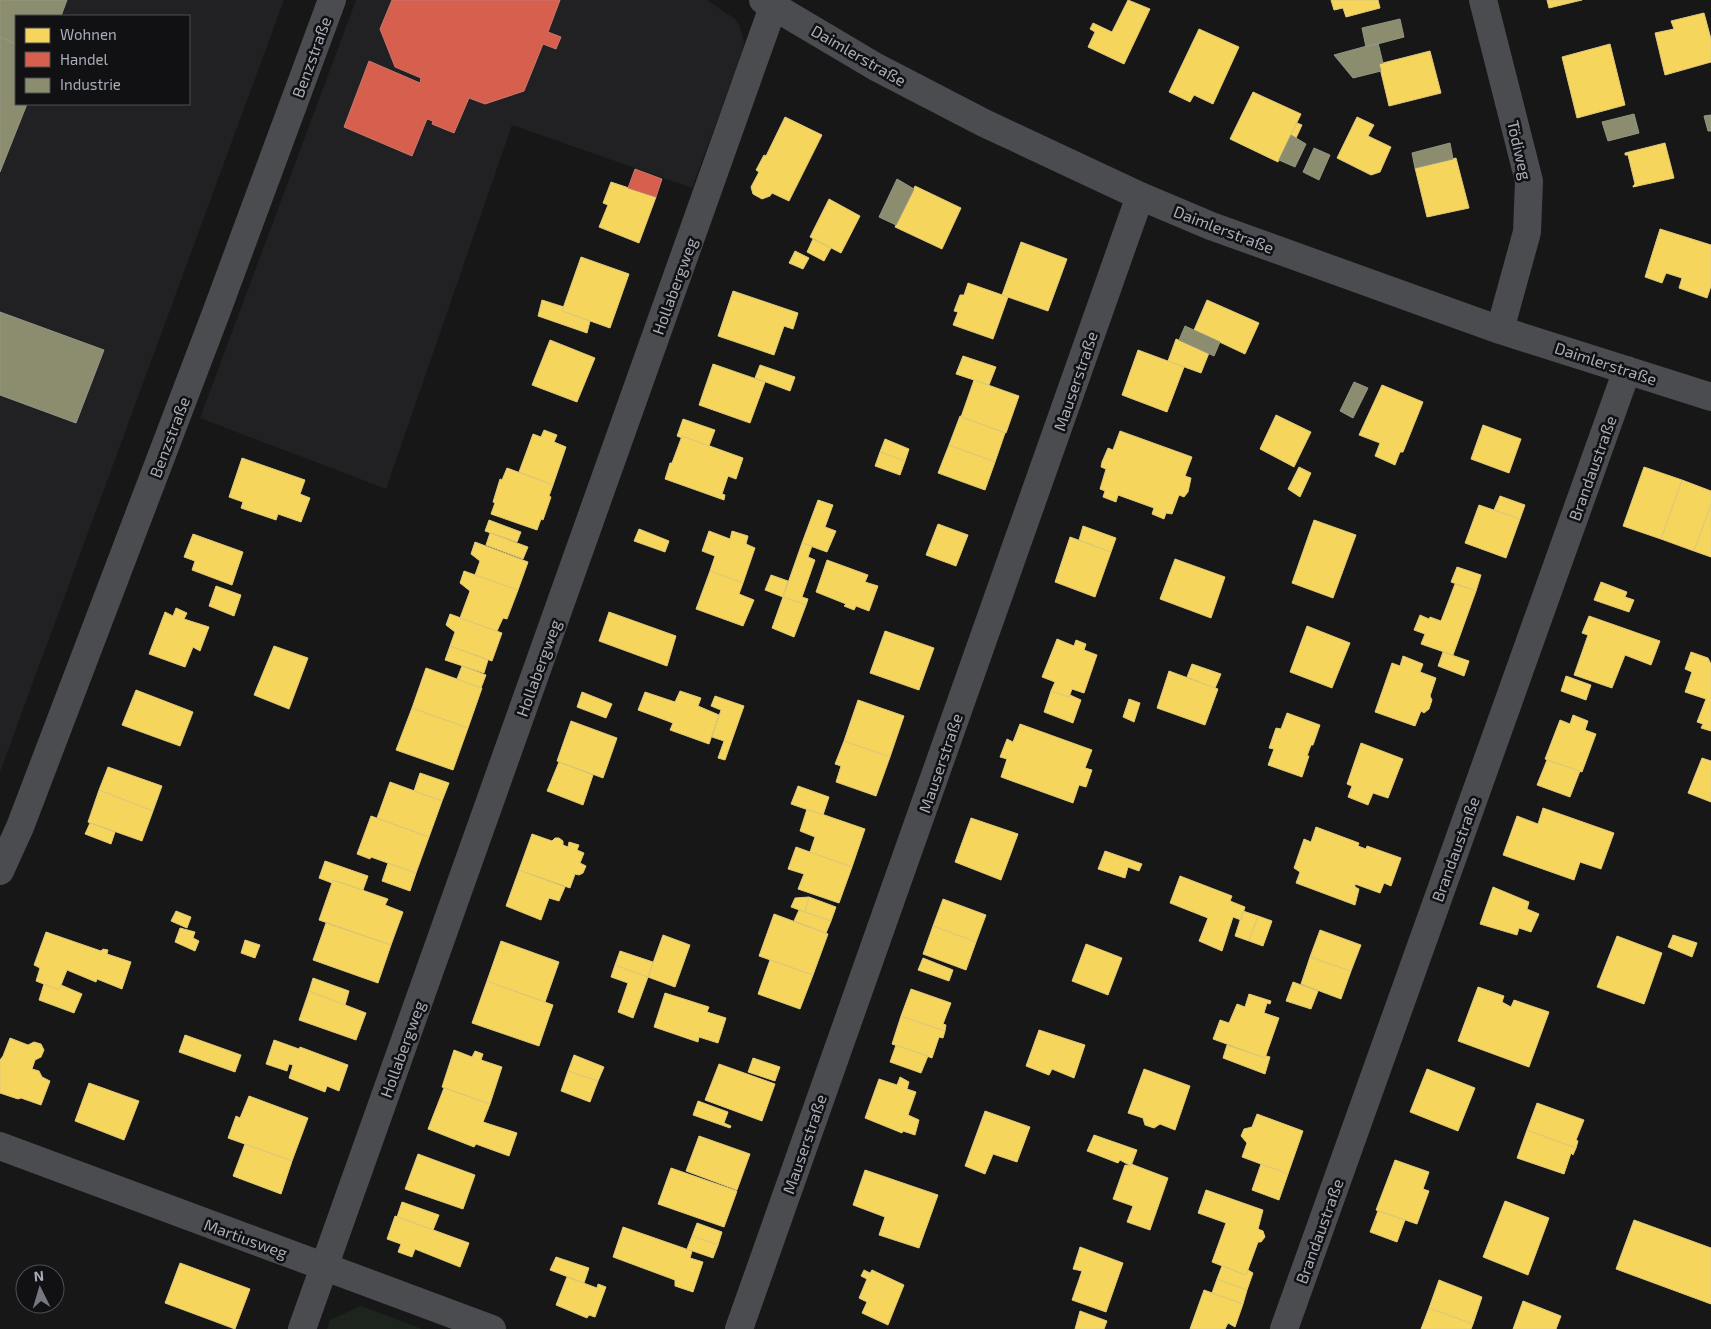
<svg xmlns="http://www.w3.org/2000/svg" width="1711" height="1329" font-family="'Exo 2',sans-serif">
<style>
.built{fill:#212123;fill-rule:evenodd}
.green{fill:#1d241e}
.homes{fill:#f6d55c;stroke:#dfc978}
.shops{fill:#d6604d;stroke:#c8776d}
.industry{fill:#8c8c6e;stroke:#949684}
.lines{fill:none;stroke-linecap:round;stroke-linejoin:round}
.minor{stroke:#4b4c50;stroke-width:28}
.labels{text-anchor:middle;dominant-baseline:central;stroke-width:5;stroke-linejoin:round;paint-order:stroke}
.street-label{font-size:16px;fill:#a8adb8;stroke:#111113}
</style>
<rect width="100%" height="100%" fill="#171717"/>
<path class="built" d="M0 0H284L0 772ZM16 16H189V104H16Z
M356 0H707L735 19 740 27 744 43 742 53 692 188 512 125 386 489 200 418Z"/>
<path class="green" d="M361 1306 422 1329H327L330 1320Z"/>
<path class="homes" d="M1128 0 1150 9 1124 64 1088 47 1095 32 1090 29 1093 23 1112 32Z
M1331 0H1378L1380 8 1346 17 1343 8 1334 10Z
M1547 0H1582L1549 8Z
M1704 13 1711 39V62L1665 75 1655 33 1674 29 1671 21Z
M1199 29 1239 47 1213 104 1194 95 1190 102 1169 92Z
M1610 44 1625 105 1577 118 1562 57Z
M1430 51 1441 93 1389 106 1379 64Z
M1253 92 1301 114 1278 162 1230 139Z
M785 117 822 135 789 201 772 193 770 196 762 199 753 194 751 187 759 172 756 170 764 155 766 156Z
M1357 117 1374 125 1368 136 1391 147 1380 172 1371 175 1337 158Z
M1297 123 1302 125 1296 138 1291 135Z
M1665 143 1674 178 1633 187V186L1635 184 1628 155H1625V153Z
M1456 158 1469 208 1427 217 1415 168Z
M611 182 656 197 639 243 599 227 608 205 603 203Z
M915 186 961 208 942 249 895 227Z
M829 199 860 216 841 253 810 237Z
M1660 229 1711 245V286L1707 298 1679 288 1682 278 1666 273 1662 283 1645 277Z
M813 239 831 248 824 261 807 252Z
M1021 242 1067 259 1048 311 1002 295Z
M795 251 809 258 803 269 789 263Z
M581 257 629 274 610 328 562 311Z
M968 283 1008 297 993 339 953 325 958 312 954 311 960 295H964Z
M733 291 798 313 793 329 784 326 774 355 718 336Z
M542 300 564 307 562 311 590 321 587 333 538 316Z
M1207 300 1259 323 1245 354 1194 330Z
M1176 339 1209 353 1201 373 1168 361Z
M550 340 595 358 577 402 532 385Z
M1138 350 1184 367 1167 412 1122 395Z
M963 356 996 367 989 385 956 374Z
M713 364 765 382 750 423 699 405Z
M760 365 795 377 790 391 755 378Z
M974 380 1019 396 1006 433 961 417Z
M1382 385 1423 402 1403 452H1400L1395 465 1375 456 1380 443 1359 435Z
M1276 415 1311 432 1294 467 1260 449Z
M960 416 1005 433 995 462 949 445Z
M683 419 715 430 709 446 682 436V438L677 436Z
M1483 425 1521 439 1509 473 1471 459Z
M544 430 557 435 554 442 566 447 553 485 519 472 533 434 541 437Z
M1120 431 1192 457 1185 476 1191 478 1188 492 1184 497 1179 495 1172 514 1166 513 1164 519 1152 514 1154 508 1118 495 1116 502 1103 497 1105 491 1100 489 1106 469 1101 467 1102 462 1108 448 1113 450Z
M682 436 743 458 736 479 728 476 722 494 725 495 724 500 665 479 670 463H672Z
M885 439 909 449 905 461 880 452Z
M949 445 995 462 985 490 938 473Z
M880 452 905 461 900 475 875 466Z
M242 458 305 480 300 494 310 498 301 522 278 514 276 520 241 508 243 502 229 497Z
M1299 467 1311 473 1300 497 1288 489Z
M1644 467 1682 480 1661 539 1623 526Z
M507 468 553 485 549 496 551 497 543 520 541 519 537 530 491 514 495 503 493 502 500 479 502 480Z
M1682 480 1711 491V504L1694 551 1661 539Z
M1500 496 1525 505 1520 519 1494 510Z
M818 500 833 505 825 527 836 531 827 552 802 543Z
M1711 504V557L1694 551Z
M1479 505 1520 519 1506 558 1465 543Z
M489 520 521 532 517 542 485 531Z
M1314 520 1356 535 1333 598 1292 583Z
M938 524 968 535 956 566 926 555Z
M1083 526 1116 538 1111 552 1079 540Z
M639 529 669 541 665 552 634 541Z
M709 531 730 539 732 531 748 536 746 544 755 548 743 583 710 571 715 556 702 551Z
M490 533 528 547 523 559 486 545Z
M193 534 243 552 232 585 192 570 195 561 184 557Z
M1070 537 1111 552 1095 597 1055 582Z
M475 542 528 562 518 590 475 575 480 561 471 554Z
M802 543 812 546 808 557 815 560 802 597 808 599 806 605 783 597Z
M1175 559 1225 577 1211 618 1160 599Z
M827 560 868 575 865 582 878 586 869 611 856 606 854 610 844 606 846 604 816 592Z
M1457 567 1481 575 1476 591 1451 582Z
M464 571 518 590 507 619 503 618 497 631 460 618 470 591 460 583Z
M710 571 743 583 739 594 754 600 743 626 696 609Z
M771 575 788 581 783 597 765 590Z
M1601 582 1627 592 1625 597 1634 600 1629 612 1594 600Z
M1455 584 1476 591 1453 655 1421 644 1425 634 1414 630 1420 615 1429 619 1430 617 1441 621Z
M216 586 241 595 234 616 209 606Z
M783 597 806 605 794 637 772 628Z
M176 608 187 613 184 619 209 627 200 651 193 647 185 667 149 654 165 612 173 616Z
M609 612 676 636 667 666 599 641Z
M450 614 502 633 492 661 450 646 455 632 446 625Z
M1589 616 1660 641 1651 665 1625 655 1612 688 1574 675 1588 635 1582 633Z
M1307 626 1350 643 1332 688 1290 672Z
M885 631 934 648 919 690 870 673Z
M1057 639 1074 646 1076 640 1086 644 1084 650 1097 655 1084 693 1072 689 1069 697 1051 691 1055 682 1042 677Z
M274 646 308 658 289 709 254 695Z
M450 646 488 660 484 673 445 660Z
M1443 652 1469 661 1464 676 1438 666Z
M1691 652 1708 658 1711 664V731L1701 728 1703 724 1697 722 1706 699 1685 692 1692 672 1685 669Z
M1403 656 1423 664 1420 672 1436 678 1430 696 1432 700 1429 709 1424 713 1421 711 1415 726 1375 712 1392 663 1400 666Z
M1192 664 1221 674 1215 688 1187 677Z
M462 666 486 675 481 688 457 679Z
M426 668 482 688 468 728 412 708Z
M1169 671 1218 689 1205 725 1157 708Z
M1566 676 1591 685 1586 700 1561 691Z
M136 690 193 712 180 746 122 725Z
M680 691 701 698 698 706 719 715 709 744 670 730 673 723 638 710 645 692 675 702Z
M1051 691 1069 697 1070 695 1081 700 1073 723 1044 712Z
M582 692 612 704 606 718 577 707Z
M715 696 744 706 725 760 718 758 724 741 712 737 721 710 711 706Z
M1129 699 1140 703 1134 722 1123 717Z
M858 700 904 716 890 757 844 741Z
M412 708 468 728 453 770 396 750Z
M1287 713 1320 725 1313 745H1311L1307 756H1309L1302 777 1268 765 1274 749 1269 748 1276 728 1281 729Z
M1573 715 1588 721 1585 730 1596 734 1582 772 1545 759 1560 720 1570 724Z
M571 721 617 738 603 778 557 761Z
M1020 724 1092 750 1085 768 1092 770 1086 787 1079 785 1073 803 1001 777 1007 759 1000 757 1007 739 1013 742Z
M844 741 890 757 876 796 836 782 841 766 835 764Z
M1361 743 1403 759 1388 798 1373 793 1368 805 1348 797 1352 786 1347 784Z
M1702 758 1711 761V802L1688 793Z
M1547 760 1580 771 1570 797 1537 785Z
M559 762 593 775 583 805 547 791Z
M108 767 162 786 153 811 99 790Z
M420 773 449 783 442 801 414 791Z
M390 782 442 801 429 837 377 818Z
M798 786 829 797 823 815 791 804Z
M99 790 153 811 142 841 88 822Z
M1543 808 1614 833 1601 869 1580 862 1574 880 1503 855 1517 816 1538 824Z
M807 809 865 829 852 867 810 852 815 837 800 831Z
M371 816 429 837 416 873 371 857 370 859 357 854Z
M971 818 1018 834 1001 880 955 862Z
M90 823 115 832 111 844 85 834Z
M1316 827 1359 843 1358 846 1366 849 1367 846 1401 858 1391 886 1384 883 1380 893 1355 884V887L1359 889 1355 905 1296 883 1300 872 1294 868 1304 839 1311 842Z
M532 834 552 841 555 838H559L563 841V845L568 847 569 842 579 845 577 850 584 853 580 863 586 866 583 873 579 875 575 874 570 888 519 870Z
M796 847 852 867 839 903 798 889 804 874 788 869Z
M1105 851 1142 864 1139 871 1128 867 1125 878 1098 869Z
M325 861 368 876 363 890 333 880 332 883 319 878Z
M388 863 416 873 410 891 382 881Z
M519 870 565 887 559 901 549 898 541 920 506 906Z
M1180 876 1232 896 1230 901 1245 907 1241 920 1233 917 1222 951 1199 941 1208 918 1170 903Z
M333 880 388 899 385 905 403 912 391 945 319 920Z
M1493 887 1529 902 1527 909 1539 914 1531 932 1519 928 1517 935 1480 924Z
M809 897 836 907 831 921 805 912Z
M809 897 805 912 791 907 795 898Z
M943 899 986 915 976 942 933 926Z
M799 910 831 921 826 933 794 921Z
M176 911 191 917 187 928 171 921Z
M1243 911 1258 916 1249 941 1235 936Z
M774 914 828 934 813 975 759 956Z
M1258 916 1272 921 1263 946 1249 941Z
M326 923 391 945 378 983 313 960Z
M933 926 976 942 966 970 923 954Z
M180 928 195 932 193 938 199 941 195 951 175 942Z
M1320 930 1361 945 1351 971 1310 957Z
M46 932 101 951 103 949 108 950 107 954 131 962 122 989 97 979 96 982 67 970 59 990 36 981 40 968 34 965Z
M663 935 690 945 675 987 648 977Z
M1673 935 1697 943 1692 957 1668 947Z
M1617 936 1662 953 1644 1004 1597 987Z
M245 940 260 945 255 958 241 953Z
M501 941 559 962 545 1002 487 981Z
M1086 944 1122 958 1108 995 1072 981Z
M620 951 653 962 648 977 615 965Z
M1310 957 1351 971 1341 999 1301 984Z
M923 958 953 970 949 981 918 970Z
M770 960 813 975 800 1009 758 994Z
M615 965 648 977 633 1018 618 1012 628 983 611 977Z
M313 978 349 991 345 1005 309 991Z
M487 981 553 1005 539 1046 472 1023Z
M1293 982 1318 991 1311 1009 1286 1001Z
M44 984 59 990 61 985 82 994 74 1013 39 1000Z
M1478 987 1504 996 1502 1002 1511 1007 1514 1000 1549 1012 1529 1067 1458 1041Z
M911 989 951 1003 943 1024 946 1025 945 1031 901 1016Z
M309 991 366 1013 356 1040 299 1020Z
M665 993 709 1007 707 1012 726 1018 718 1043 699 1037 698 1042 654 1027Z
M1249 994 1271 1001 1270 1004 1267 1003 1264 1013 1279 1018 1265 1058 1213 1039 1220 1020 1229 1023 1237 1004 1245 1007Z
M901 1016 945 1031 943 1038 939 1037 932 1058 892 1044Z
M1039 1030 1085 1045 1074 1078 1052 1069 1049 1075 1026 1066Z
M185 1035 241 1055 235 1072 179 1052Z
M10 1038 28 1045 34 1042 41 1044 44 1050 41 1057 35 1060 32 1069 39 1071 42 1077 50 1081 41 1105 21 1098 18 1099 0 1093V1060L3 1056Z
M274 1040 299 1049 300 1047 348 1065 339 1091 327 1086 325 1092 289 1078 293 1065 289 1064 287 1071 266 1064Z
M896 1045 928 1056 921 1073 890 1062Z
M1227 1045 1265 1058 1266 1056 1270 1057 1265 1074 1223 1058Z
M454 1050 472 1057 475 1051 483 1054 481 1060 502 1067 490 1104 442 1087Z
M574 1055 604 1067 598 1081 568 1071Z
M753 1058 780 1067 775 1081 748 1072Z
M719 1064 775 1084 762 1121 705 1100Z
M1144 1069 1190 1086 1175 1130 1160 1124 1154 1128 1145 1125 1143 1118 1128 1113Z
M1427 1069 1475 1088 1458 1131 1410 1112Z
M568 1071 598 1081 590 1102 561 1091Z
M900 1077 909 1082 907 1089 916 1092 908 1115 919 1120 915 1135 903 1131 902 1133 865 1118 879 1079 897 1085Z
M89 1083 139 1101 124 1140 75 1121Z
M444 1088 490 1104 483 1122 517 1133 509 1156 476 1144 474 1147 428 1129Z
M249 1096 308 1118 292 1161 228 1138 236 1116 240 1118Z
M698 1101 728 1112 724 1123 731 1126 730 1128 693 1115Z
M1537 1103 1584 1120 1576 1140 1578 1141 1576 1148 1527 1130Z
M985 1111 1030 1127 1017 1162 993 1154 985 1174 965 1166Z
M1257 1114 1303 1131 1288 1174 1242 1157 1247 1143 1241 1136 1244 1129 1252 1127Z
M1527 1130 1576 1148 1573 1155 1571 1153 1564 1174 1517 1158Z
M1094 1135 1137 1150 1131 1166 1120 1160 1118 1163 1087 1151Z
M699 1136 750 1154 737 1190 686 1171Z
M245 1144 292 1161 281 1194 233 1176Z
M418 1154 475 1175 463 1209 405 1189Z
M1395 1160 1429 1172 1423 1189 1429 1191 1417 1224 1376 1210Z
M1131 1164 1168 1178 1150 1230 1127 1222 1133 1206 1113 1199 1125 1165 1131 1166Z
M1261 1164 1288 1174 1279 1200 1252 1190Z
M671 1168 737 1191 724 1227 658 1204Z
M865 1170 938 1195 919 1248 879 1235 885 1217 853 1205Z
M1206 1190 1263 1210 1258 1229 1263 1231 1265 1237 1261 1242H1258L1246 1275 1212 1262 1226 1223 1198 1213Z
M1505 1201 1549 1218 1528 1275 1483 1257Z
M402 1202 439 1215 433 1230 397 1217Z
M1378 1211 1405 1220 1397 1242 1370 1232Z
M395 1216 469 1243 460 1267 415 1249 412 1257 398 1252 401 1244 387 1239Z
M1634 1220 1711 1248V1304L1616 1269Z
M697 1223 722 1232 718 1245 692 1236Z
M623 1227 692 1251 690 1258 703 1262 693 1292 675 1286V1280L613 1257Z
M692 1236 718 1245 713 1258 687 1249Z
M1080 1247 1123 1263 1106 1312 1072 1300 1082 1271 1073 1269Z
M556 1257 589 1268 584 1283 550 1270Z
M180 1263 250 1289 235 1329 165 1303Z
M1222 1266 1246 1275 1248 1270 1253 1273 1247 1290 1217 1279Z
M864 1270 870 1273 872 1270 904 1285 888 1325 862 1313 867 1302 859 1298 867 1279 861 1276Z
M567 1277 597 1288 598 1284 606 1287 595 1317 589 1315 587 1318 556 1305Z
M1217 1279 1247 1290 1243 1304 1212 1293Z
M1439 1280 1482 1297 1473 1324 1429 1308Z
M1204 1290 1243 1304 1235 1327 1228 1323 1225 1329H1190Z
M1523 1301 1561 1316 1556 1329H1513Z
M1429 1308 1473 1324 1471 1329H1421Z
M1080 1311 1107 1321 1104 1329H1075Z"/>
<path class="shops" d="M392 0H560L548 32 561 37 556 49 543 44 524 91 485 104 469 98 454 133 432 124 433 121 427 119 412 156 344 127 369 61 420 83 421 78 395 67 380 29Z
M635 169 662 179 656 197 628 188Z"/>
<path class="industry" d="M0 0H67L61 16H16V44L0 37Z
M1400 19 1404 37 1366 47 1362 28Z
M0 37 16 44V104H27L0 172Z
M1378 43 1383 63 1379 64 1381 71 1353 78 1334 55Z
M1634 114 1639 133 1608 141 1602 122Z
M1711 115V131H1708L1704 116Z
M1291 135 1306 144 1295 167 1279 160Z
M1450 143 1453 159 1415 168 1412 153Z
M1314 148 1330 155 1319 180 1303 172Z
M897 179 914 189 896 225 879 217Z
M0 312 104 350 76 423 0 395Z
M1185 326 1220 342 1214 356 1179 340Z
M1354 382 1368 388 1353 418 1340 411Z"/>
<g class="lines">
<path class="minor" d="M763 0 876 67 984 123 1140 196 1211 226 1500 330 1711 397
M1483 0 1529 181 1527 232 1500 330
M0 871 20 827 216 313 332 0
M0 1146 492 1329
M302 1329 773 7
M739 1329 1140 196
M1284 1329 1627 370"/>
</g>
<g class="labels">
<g class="street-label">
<text transform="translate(859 55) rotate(30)">Daimlerstraße</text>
<text transform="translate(311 57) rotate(-70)">Benzstraße</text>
<text transform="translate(1520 150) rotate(77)">Tödiweg</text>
<text transform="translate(1224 229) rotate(21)">Daimlerstraße</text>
<text transform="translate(674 286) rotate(-70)">Hollabergweg</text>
<text transform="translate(1606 363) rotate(18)">Daimlerstraße</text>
<text transform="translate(1075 381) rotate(-71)">Mauserstraße</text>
<text transform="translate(169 437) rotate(-69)">Benzstraße</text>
<text transform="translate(1592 468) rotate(-70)">Brandaustraße</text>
<text transform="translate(538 668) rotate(-70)">Hollabergweg</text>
<text transform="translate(940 763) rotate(-71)">Mauserstraße</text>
<text transform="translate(1455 849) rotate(-70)">Brandaustraße</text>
<text transform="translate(402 1049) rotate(-70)">Hollabergweg</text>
<text transform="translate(804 1144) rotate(-71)">Mauserstraße</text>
<text transform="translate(1319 1231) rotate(-70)">Brandaustraße</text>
<text transform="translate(246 1238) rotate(20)">Martiusweg</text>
</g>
</g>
<rect x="15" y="15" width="175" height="90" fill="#111113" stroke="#4d4f55"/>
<rect x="25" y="28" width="25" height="15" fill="#f6d55c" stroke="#4d4f55"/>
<text x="60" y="40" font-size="15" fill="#a8adb8">Wohnen</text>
<rect x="25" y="52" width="25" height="15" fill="#d6604d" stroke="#4d4f55"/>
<text x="60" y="65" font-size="15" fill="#a8adb8">Handel</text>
<rect x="25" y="78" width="25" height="15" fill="#8c8c6e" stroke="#4d4f55"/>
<text x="60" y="90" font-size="15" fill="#a8adb8">Industrie</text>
<g transform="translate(40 1289) rotate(355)"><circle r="24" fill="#111113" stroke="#4d4f55"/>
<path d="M0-4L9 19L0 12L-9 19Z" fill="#757880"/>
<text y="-8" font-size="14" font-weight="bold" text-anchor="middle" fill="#a8adb8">N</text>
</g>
</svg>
